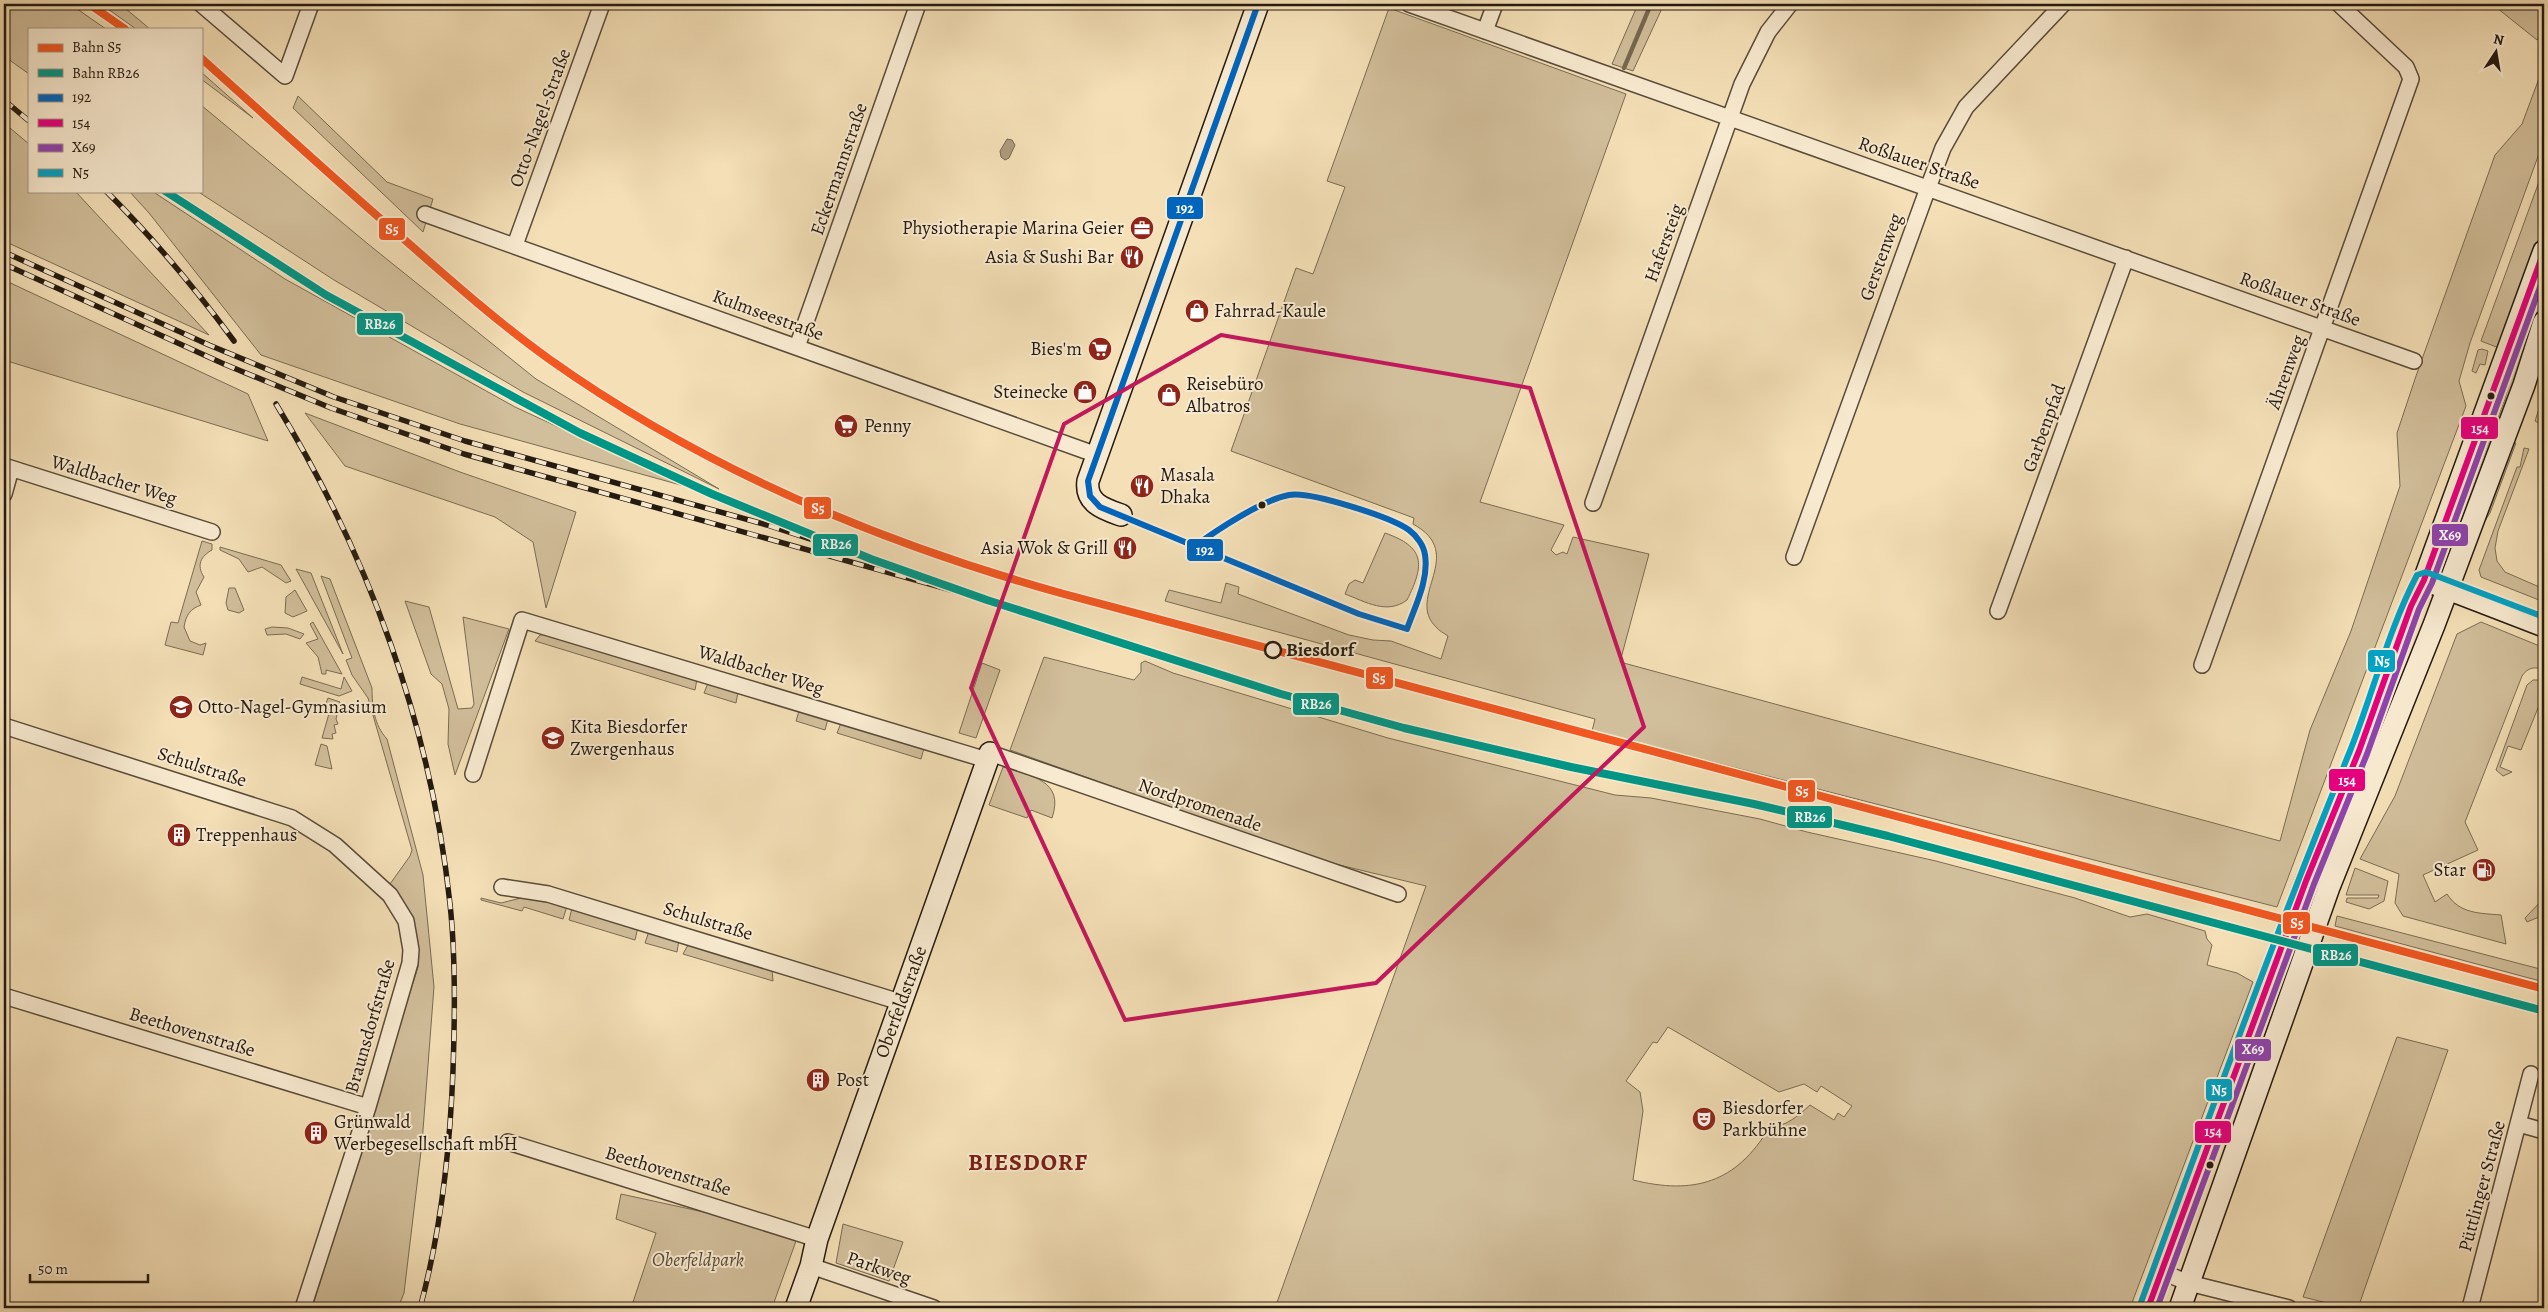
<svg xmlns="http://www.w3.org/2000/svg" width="2548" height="1312" font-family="Alegreya,serif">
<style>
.green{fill:#d1be9a;stroke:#7a6c54;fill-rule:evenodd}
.water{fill:#ad9c7d;stroke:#766851}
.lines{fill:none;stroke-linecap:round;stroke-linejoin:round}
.stream{stroke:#766851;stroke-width:4.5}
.street-casing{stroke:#584b39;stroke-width:18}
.secondary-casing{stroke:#241a0f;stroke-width:24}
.street{stroke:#f8ead0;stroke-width:15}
.secondary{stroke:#f8ead0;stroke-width:21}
.rail-casing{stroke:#241a0f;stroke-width:5.5}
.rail{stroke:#f8ead0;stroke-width:4;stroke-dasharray:11;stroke-linecap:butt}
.bus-1-casing{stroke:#f8ead0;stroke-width:10}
.bus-2-casing{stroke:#f8ead0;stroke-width:10}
.bus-3-casing{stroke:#f8ead0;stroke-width:10}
.bus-4-casing{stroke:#f8ead0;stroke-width:10}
.bus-1{stroke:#0065bd;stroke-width:6}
.bus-2{stroke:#e5007d;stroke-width:6}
.bus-3{stroke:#8e44ad;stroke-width:6}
.bus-4{stroke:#02a2c4;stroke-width:6}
.rail-1-casing{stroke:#f8ead0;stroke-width:11}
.rail-2-casing{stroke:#f8ead0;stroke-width:11}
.rail-1{stroke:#f25721;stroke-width:8}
.rail-2{stroke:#009686;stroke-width:8}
.marked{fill:none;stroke:#c2185b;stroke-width:4;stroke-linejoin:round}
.bus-dot{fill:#241a0f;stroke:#f8ead0;stroke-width:2}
.stop-dot{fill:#f8ead0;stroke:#241a0f;stroke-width:2.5}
.labels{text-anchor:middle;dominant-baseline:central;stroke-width:4;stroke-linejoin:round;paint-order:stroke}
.street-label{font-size:19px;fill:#241a0f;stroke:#f8ead0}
.poi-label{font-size:19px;fill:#241a0f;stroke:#f8ead0;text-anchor:start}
.stop-label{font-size:19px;font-weight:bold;fill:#241a0f;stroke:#f8ead0;text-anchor:start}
.park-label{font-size:19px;font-style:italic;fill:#584b39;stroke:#f8ead0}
.district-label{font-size:24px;font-weight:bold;letter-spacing:1px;fill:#7a1f14;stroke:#f8ead0}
.line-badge{stroke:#f8ead0;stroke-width:2}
.badge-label{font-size:14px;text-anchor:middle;font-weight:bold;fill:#fff}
</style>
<rect width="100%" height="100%" fill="#f4dfb6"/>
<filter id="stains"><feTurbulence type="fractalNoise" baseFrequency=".004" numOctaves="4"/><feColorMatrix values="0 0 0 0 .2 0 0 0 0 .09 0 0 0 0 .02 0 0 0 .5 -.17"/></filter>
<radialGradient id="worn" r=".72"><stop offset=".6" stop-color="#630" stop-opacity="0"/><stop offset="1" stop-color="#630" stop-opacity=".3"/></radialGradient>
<path class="green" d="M4 4H70L106 29H29V74L4 56Z
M101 4H120L150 29H136Z
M1638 4H1664L1633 71 1612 64Z
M2492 4H2544V27L2537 40Z
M1389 8 1626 94 1480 502 1564 525 1551 550 1556 555 1563 552 1567 554 1573 537 1649 554 1620 662 2280 841 2310 730 2351 631 2400 486 2397 433 2416 376 2495 155 2522 124 2544 65V140L2470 343 2459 381 2466 406 2277 907 1592 731 1595 719 1165 601 1169 590 1221 603 1226 583 1239 587 1238 594 1349 635 1373 640 1391 641 1441 659 1448 636C1444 633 1439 631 1436 627 1405 597 1468 554 1413 524L1414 518 1231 451 1296 268 1313 274 1345 187 1327 181Z
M201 72 253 118 201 79Z
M298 96 387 182 433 199 423 232 293 108Z
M201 105 368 244 536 379 719 489 523 392 334 280 197 191H201Z
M4 123 29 144V191H75L209 335 4 241Z
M2544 168V227L2499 348 2481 341Z
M129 191H152L285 279 515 407 688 487 460 424 261 355 149 213Z
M2544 279V299L2454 552 2447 550 2505 399 2514 363Z
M4 280 248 394 268 441 4 360Z
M2482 349 2488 351 2485 365 2480 364 2476 373 2472 371 2478 350Z
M2544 393V426L2535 421Z
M305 413 460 472 576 512 546 608 533 542 495 517 345 466Z
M2511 441 2516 443 2490 513 2483 524 2481 523Z
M2524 448 2529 449 2498 531 2495 548 2497 561 2505 572 2544 589V602L2481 577 2479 570 2517 467H2520Z
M1385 533C1425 547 1425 564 1407 600 1387 615 1366 602 1345 594L1349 584 1355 580 1363 583Z
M202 541 212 544V550C201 556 196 565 204 577L196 592 201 605C190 609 186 615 184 627L190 641 200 645 206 643 203 655 165 645 171 622 178 623Z
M220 547 281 565 291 581 286 583 262 567 248 572 239 559 220 550Z
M296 569 311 573 343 654Z
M321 576 330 579 372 688C372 706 374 725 387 739L423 875 434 987 422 1143 404 1293 398 1308H312L418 967C418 935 412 908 390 884L410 856 412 850 368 698 352 675 346 660 352 658Z
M229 588H235L244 610 239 613 228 610 226 603Z
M295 590 307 611 293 617 285 613 286 597Z
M405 601 429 607 458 709 472 708 474 704 463 617 509 629 455 775 448 744 449 709 442 684 431 674Z
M313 622 342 674 326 670V674H322L318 657 306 643 318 639 310 624Z
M2481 622 2542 647 2544 649V671C2536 665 2527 668 2522 676L2465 822 2478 850 2423 875 2435 902 2447 894C2460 914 2479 913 2501 915L2506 944 2403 916 2395 903 2399 874 2360 859 2395 796 2457 634Z
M272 627 288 628 304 634 300 639 286 634 267 635 265 629Z
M547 634 697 679 695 690 535 641 540 635Z
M1044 657 1134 680 1141 672V663L1145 661 1173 673 1388 738 1615 795 1651 798 1760 819 1807 832 1936 861 2075 898 2130 917 2147 914 2205 931 2207 939 2212 945 2207 965 2237 973 2253 982 2130 1308H1275L1426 886 1319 860 1010 750ZM1668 1027 1779 1092 1804 1084 1817 1092 1821 1086 1852 1106 1844 1117 1838 1113 1834 1120 1810 1105C1797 1117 1786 1126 1769 1128 1736 1183 1694 1195 1633 1180L1643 1111 1640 1092 1626 1081 1653 1042 1657 1043Z
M982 663 1000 670 976 738 959 733Z
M302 677 341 689 344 677 352 691 339 696 300 684Z
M2533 680H2539L2544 683V704L2538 708 2521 750 2508 746 2500 767 2512 772 2503 776 2496 770 2527 685Z
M708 683 738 692 736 703 704 693Z
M328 698 340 702 336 719 338 724 334 725 336 733 332 734 333 739 322 738 330 710 324 708Z
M799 711 828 719 825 730 796 721Z
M841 723 924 748 921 759 837 733Z
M321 744 327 746 332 769 315 765Z
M1003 767C1031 776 1065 780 1052 818L1031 810 1027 818 989 805Z
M2355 868 2388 881 2384 901 2369 909 2346 902 2347 898H2378L2379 895H2346Z
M529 896 567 906 563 919 524 907 522 911 481 900V898L501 903Z
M2544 898V915L2527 922 2525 918Z
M572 908 638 927 635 940 569 920Z
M2337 916 2544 970V982L2335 926Z
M649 931 679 940 677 952 645 943Z
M688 945 772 969 773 981 683 954Z
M2397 1037 2448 1050 2358 1308H2347L2303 1297Z
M621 1194 713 1214 796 1241 772 1308H631L656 1233 616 1219Z
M843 1224 903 1242 889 1281 836 1263Z"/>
<path class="water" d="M1007 139 1012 140 1015 145 1009 158 1005 160 1001 157 1000 151Z"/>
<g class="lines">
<path class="stream" d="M1624 68 1651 4"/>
<g class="street-casing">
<path id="street" d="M201 4 285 76 311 4
M1409 4 2414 361
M1485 31 1495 4
M425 214 1097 455
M515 245 602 4
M797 347 918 4
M4 466 212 532
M4 494 11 469
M1593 503 1742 84 1768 32 1790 4
M1794 557 1928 188 1943 148 1966 107 2063 4
M1998 611 2126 258
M2202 665 2411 79 2406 67 2339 4
M4 726 292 818 335 845 390 895 406 921 411 950 410 963 368 1107 303 1308
M990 753 1398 894
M473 774 522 620 987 760
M502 887 548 894 900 1002
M4 996 368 1107
M2519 1124 2544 1131
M508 1142 817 1239
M811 1266 934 1308
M2162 1272 2189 1283 2289 1308
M2470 1308 2531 1074"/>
</g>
<g class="secondary-casing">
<path id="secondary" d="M1121 515C1104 509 1085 503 1088 481L1258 4
M2435 584 2544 626
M796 1308 811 1266 817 1239 990 753
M2148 1308 2306 881 2359 751 2411 606 2424 580 2544 251
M2180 1308 2329 887 2434 625 2524 385 2544 322"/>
</g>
<use href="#street" class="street"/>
<use href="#secondary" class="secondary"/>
<g class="rail-casing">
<path id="rail" d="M4 100 29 121
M106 191C153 238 195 288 234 341
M4 252 209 345 334 397 465 441 767 525 871 559
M4 264 224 364 331 408 464 454 987 600
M276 404C369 556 431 726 450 904 456 959 455 1015 453 1070 450 1150 441 1231 420 1308"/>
</g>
<use href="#rail" class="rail"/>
<g class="bus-1-casing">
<path id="bus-1" d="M1258 4 1088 481 1090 496 1100 507 1359 614 1407 629
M1195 546C1217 530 1262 500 1289 495 1310 491 1391 517 1409 530 1417 536 1424 546 1425 555 1429 580 1415 606 1407 629"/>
</g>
<g class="bus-2-casing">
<path id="bus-2" d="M2148 1308 2306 881 2359 751 2411 606 2424 580 2544 251"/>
</g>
<g class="bus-3-casing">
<path id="bus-3" d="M2157 1308 2314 884 2367 754 2419 609 2432 583 2544 276"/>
</g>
<g class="bus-4-casing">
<path id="bus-4" d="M2140 1305C2208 1120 2275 934 2350 751 2373 693 2388 631 2417 575L2426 572 2544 617"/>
</g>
<use href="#bus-1" class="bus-1"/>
<use href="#bus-2" class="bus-2"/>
<use href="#bus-3" class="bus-3"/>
<use href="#bus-4" class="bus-4"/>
<g class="rail-1-casing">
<path id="rail-1" d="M89 4 125 29
M201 58C267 117 331 176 398 234 447 277 496 321 549 359 705 470 880 543 1064 594L2544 989"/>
</g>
<g class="rail-2-casing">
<path id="rail-2" d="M165 191 326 295 580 433 712 494 871 559 987 600 1281 694 1404 728 1571 767 1754 804 1888 836 2544 1011"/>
</g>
<use href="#rail-1" class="rail-1"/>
<use href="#rail-2" class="rail-2"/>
</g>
<path class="marked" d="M1221 335 1530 388 1644 727 1376 983 1125 1020 971 688 1064 424Z"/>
<defs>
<g id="office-disc" transform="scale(1.25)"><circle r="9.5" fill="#8f2418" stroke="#f8ead0"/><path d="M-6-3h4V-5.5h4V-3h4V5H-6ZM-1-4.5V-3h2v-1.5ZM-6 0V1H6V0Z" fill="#fff"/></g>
<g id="restaurant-disc" transform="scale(1.25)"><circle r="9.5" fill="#8f2418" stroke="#f8ead0"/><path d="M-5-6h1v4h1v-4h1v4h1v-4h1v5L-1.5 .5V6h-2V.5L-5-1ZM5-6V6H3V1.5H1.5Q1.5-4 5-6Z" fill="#fff"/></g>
<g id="shop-disc" transform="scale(1.25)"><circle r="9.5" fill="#8f2418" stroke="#f8ead0"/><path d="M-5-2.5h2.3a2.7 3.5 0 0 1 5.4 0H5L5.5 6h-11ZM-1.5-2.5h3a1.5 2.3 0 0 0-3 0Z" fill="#fff"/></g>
<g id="supermarket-disc" transform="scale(1.25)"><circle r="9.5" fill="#8f2418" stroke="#f8ead0"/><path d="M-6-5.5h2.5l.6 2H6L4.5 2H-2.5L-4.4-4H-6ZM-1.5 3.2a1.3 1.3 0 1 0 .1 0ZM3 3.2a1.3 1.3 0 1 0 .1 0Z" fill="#fff"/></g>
<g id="school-disc" transform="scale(1.25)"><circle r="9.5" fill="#8f2418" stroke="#f8ead0"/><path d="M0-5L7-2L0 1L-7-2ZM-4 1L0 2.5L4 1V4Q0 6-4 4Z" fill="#fff"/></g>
<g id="building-disc" transform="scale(1.25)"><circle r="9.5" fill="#8f2418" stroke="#f8ead0"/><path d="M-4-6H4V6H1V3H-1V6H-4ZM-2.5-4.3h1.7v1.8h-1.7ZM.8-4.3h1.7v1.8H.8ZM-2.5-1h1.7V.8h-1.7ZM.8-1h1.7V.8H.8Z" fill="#fff"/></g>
<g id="fuel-disc" transform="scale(1.25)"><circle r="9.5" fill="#8f2418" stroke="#f8ead0"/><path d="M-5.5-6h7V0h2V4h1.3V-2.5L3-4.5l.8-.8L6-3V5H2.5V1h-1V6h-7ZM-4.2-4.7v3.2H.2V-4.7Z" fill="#fff"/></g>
<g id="theatre-disc" transform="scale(1.25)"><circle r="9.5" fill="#8f2418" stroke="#f8ead0"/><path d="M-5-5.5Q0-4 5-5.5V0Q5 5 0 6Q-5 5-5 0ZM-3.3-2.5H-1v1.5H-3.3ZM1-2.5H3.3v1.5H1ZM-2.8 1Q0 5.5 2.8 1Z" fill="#fff"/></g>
</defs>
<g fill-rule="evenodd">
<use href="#office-disc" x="1142" y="228"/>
<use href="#restaurant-disc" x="1132" y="257"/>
<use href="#shop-disc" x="1197" y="311"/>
<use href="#supermarket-disc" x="1100" y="349"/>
<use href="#shop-disc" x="1085" y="392"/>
<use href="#shop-disc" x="1169" y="395"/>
<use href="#supermarket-disc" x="846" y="426"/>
<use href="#restaurant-disc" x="1142" y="486"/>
<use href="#restaurant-disc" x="1125" y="548"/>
<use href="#school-disc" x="181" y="707"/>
<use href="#school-disc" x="553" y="738"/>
<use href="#building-disc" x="179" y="835"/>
<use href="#fuel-disc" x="2484" y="870"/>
<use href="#building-disc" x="818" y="1080"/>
<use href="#theatre-disc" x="1704" y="1119"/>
<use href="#building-disc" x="316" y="1133"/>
</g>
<g class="bus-dot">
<circle cx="2491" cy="396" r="4.5"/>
<circle cx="1262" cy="505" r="4.5"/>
<circle cx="2210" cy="1165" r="4.5"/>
</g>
<circle class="stop-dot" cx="1273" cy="650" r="8"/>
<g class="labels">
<g class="street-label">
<text transform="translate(540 118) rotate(-70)">Otto-Nagel-Straße</text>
<text transform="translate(1919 163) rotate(19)">Roßlauer Straße</text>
<text transform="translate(839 169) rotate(-71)">Eckermannstraße</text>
<text transform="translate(1664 243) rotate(-70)">Hafersteig</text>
<text transform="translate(1881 257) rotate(-70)">Gerstenweg</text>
<text transform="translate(2300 299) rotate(20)">Roßlauer Straße</text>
<text transform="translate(768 315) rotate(20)">Kulmseestraße</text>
<text transform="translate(2286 372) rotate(-70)">Ährenweg</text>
<text transform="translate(2044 428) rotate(-70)">Garbenpfad</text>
<text transform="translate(114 480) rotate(17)">Waldbacher Weg</text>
<text transform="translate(761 670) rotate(17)">Waldbacher Weg</text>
<text transform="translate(202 767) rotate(18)">Schulstraße</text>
<text transform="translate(1200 805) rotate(19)">Nordpromenade</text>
<text transform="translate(708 921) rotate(17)">Schulstraße</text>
<text transform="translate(901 1002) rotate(-70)">Oberfeldstraße</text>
<text transform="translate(370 1026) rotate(-74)">Braunsdorfstraße</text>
<text transform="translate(192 1032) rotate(17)">Beethovenstraße</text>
<text transform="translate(668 1171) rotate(17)">Beethovenstraße</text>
<text transform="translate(2482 1186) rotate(-75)">Püttlinger Straße</text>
<text transform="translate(879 1268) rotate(19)">Parkweg</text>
</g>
<g class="poi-label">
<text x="1124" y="228" text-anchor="end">Physiotherapie Marina Geier</text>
<text x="1114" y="257" text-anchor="end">Asia &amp; Sushi Bar</text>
<text x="1214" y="311">Fahrrad-Kaule</text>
<text x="1082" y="349" text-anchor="end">Bies'm</text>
<text x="1186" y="384">Reisebüro<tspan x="1186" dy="22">Albatros</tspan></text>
<text x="1068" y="392" text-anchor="end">Steinecke</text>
<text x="864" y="426">Penny</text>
<text x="1160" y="475">Masala<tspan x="1160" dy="22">Dhaka</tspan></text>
<text x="1108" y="548" text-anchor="end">Asia Wok &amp; Grill</text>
<text x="198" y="707">Otto-Nagel-Gymnasium</text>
<text x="570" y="727">Kita Biesdorfer<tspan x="570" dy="22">Zwergenhaus</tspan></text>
<text x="196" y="835">Treppenhaus</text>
<text x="2466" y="870" text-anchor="end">Star</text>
<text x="836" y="1080">Post</text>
<text x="1722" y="1108">Biesdorfer<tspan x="1722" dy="22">Parkbühne</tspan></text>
<text x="334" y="1122">Grünwald<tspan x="334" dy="22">Werbegesellschaft mbH</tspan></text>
</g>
<g class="stop-label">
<text x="1286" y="650">Biesdorf</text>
</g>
<g class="park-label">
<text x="698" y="1260">Oberfeldpark</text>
</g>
<g class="district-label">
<text x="1028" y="1162">BIESDORF</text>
</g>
</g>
<g class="line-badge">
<rect x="1166" y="196" width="38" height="24" rx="5" fill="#0065bd"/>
<rect x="378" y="217" width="28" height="24" rx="5" fill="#f25721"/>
<rect x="356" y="312" width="48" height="24" rx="5" fill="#009686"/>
<rect x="2460" y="416" width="39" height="24" rx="5" fill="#e5007d"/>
<rect x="803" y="496" width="29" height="24" rx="5" fill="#f25721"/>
<rect x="2431" y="523" width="38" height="24" rx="5" fill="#8e44ad"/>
<rect x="812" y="533" width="47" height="24" rx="5" fill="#009686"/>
<rect x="1186" y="538" width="38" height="24" rx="5" fill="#0065bd"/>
<rect x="2367" y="649" width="29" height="24" rx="5" fill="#02a2c4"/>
<rect x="1365" y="666" width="29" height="24" rx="5" fill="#f25721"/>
<rect x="1292" y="692" width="48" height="24" rx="5" fill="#009686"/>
<rect x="2328" y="768" width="38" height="24" rx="5" fill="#e5007d"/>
<rect x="1787" y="779" width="29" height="24" rx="5" fill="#f25721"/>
<rect x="1786" y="805" width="47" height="24" rx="5" fill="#009686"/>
<rect x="2282" y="911" width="29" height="24" rx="5" fill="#f25721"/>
<rect x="2312" y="943" width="47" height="24" rx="5" fill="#009686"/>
<rect x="2234" y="1038" width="38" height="24" rx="5" fill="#8e44ad"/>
<rect x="2205" y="1078" width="28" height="24" rx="5" fill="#02a2c4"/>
<rect x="2194" y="1120" width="38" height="24" rx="5" fill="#e5007d"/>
</g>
<g class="badge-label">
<text x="1185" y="213">192</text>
<text x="392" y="234">S5</text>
<text x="380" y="329">RB26</text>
<text x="2480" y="433">154</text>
<text x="818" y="513">S5</text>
<text x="2450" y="540">X69</text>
<text x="836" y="549">RB26</text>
<text x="1205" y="555">192</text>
<text x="2382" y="666">N5</text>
<text x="1379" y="683">S5</text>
<text x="1316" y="709">RB26</text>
<text x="2347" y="785">154</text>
<text x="1802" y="796">S5</text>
<text x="1810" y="822">RB26</text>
<text x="2297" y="928">S5</text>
<text x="2336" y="960">RB26</text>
<text x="2253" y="1054">X69</text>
<text x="2219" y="1095">N5</text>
<text x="2213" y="1136">154</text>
</g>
<rect width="2548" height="1312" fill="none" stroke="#f4dfb6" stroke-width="20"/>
<rect x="5" y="5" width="2538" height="1302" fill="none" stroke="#241a0f" stroke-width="2.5"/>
<rect x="10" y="10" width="2528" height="1292" fill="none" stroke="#241a0f"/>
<rect x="28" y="28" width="175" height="165" fill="#f8ead0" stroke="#a39783"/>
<rect x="38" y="44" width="25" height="8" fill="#f25721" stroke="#a39783"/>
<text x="72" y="52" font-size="15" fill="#241a0f">Bahn S5</text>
<rect x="38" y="69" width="25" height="8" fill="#009686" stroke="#a39783"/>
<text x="72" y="78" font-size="15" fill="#241a0f">Bahn RB26</text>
<rect x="38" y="94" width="25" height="8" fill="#0065bd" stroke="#a39783"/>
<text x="72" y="102" font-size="15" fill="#241a0f">192</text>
<rect x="38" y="119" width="25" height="8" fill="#e5007d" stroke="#a39783"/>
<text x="72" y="128" font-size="15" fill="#241a0f">154</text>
<rect x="38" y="144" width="25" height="8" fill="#8e44ad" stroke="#a39783"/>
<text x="72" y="152" font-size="15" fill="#241a0f">X69</text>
<rect x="38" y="169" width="25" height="8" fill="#02a2c4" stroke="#a39783"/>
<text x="72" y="178" font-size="15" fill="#241a0f">N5</text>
<g transform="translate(2496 52) rotate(12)" stroke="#f8ead0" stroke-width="4" paint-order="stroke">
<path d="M0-4L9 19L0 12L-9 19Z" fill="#241a0f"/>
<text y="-8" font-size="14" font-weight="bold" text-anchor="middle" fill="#241a0f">N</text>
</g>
<path d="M30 1274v8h118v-8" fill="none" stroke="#241a0f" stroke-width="2.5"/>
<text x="38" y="1274" font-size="15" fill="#241a0f" stroke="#f8ead0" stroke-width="4" paint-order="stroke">50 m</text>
<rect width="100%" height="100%" filter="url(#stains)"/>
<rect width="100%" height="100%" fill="url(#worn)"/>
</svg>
